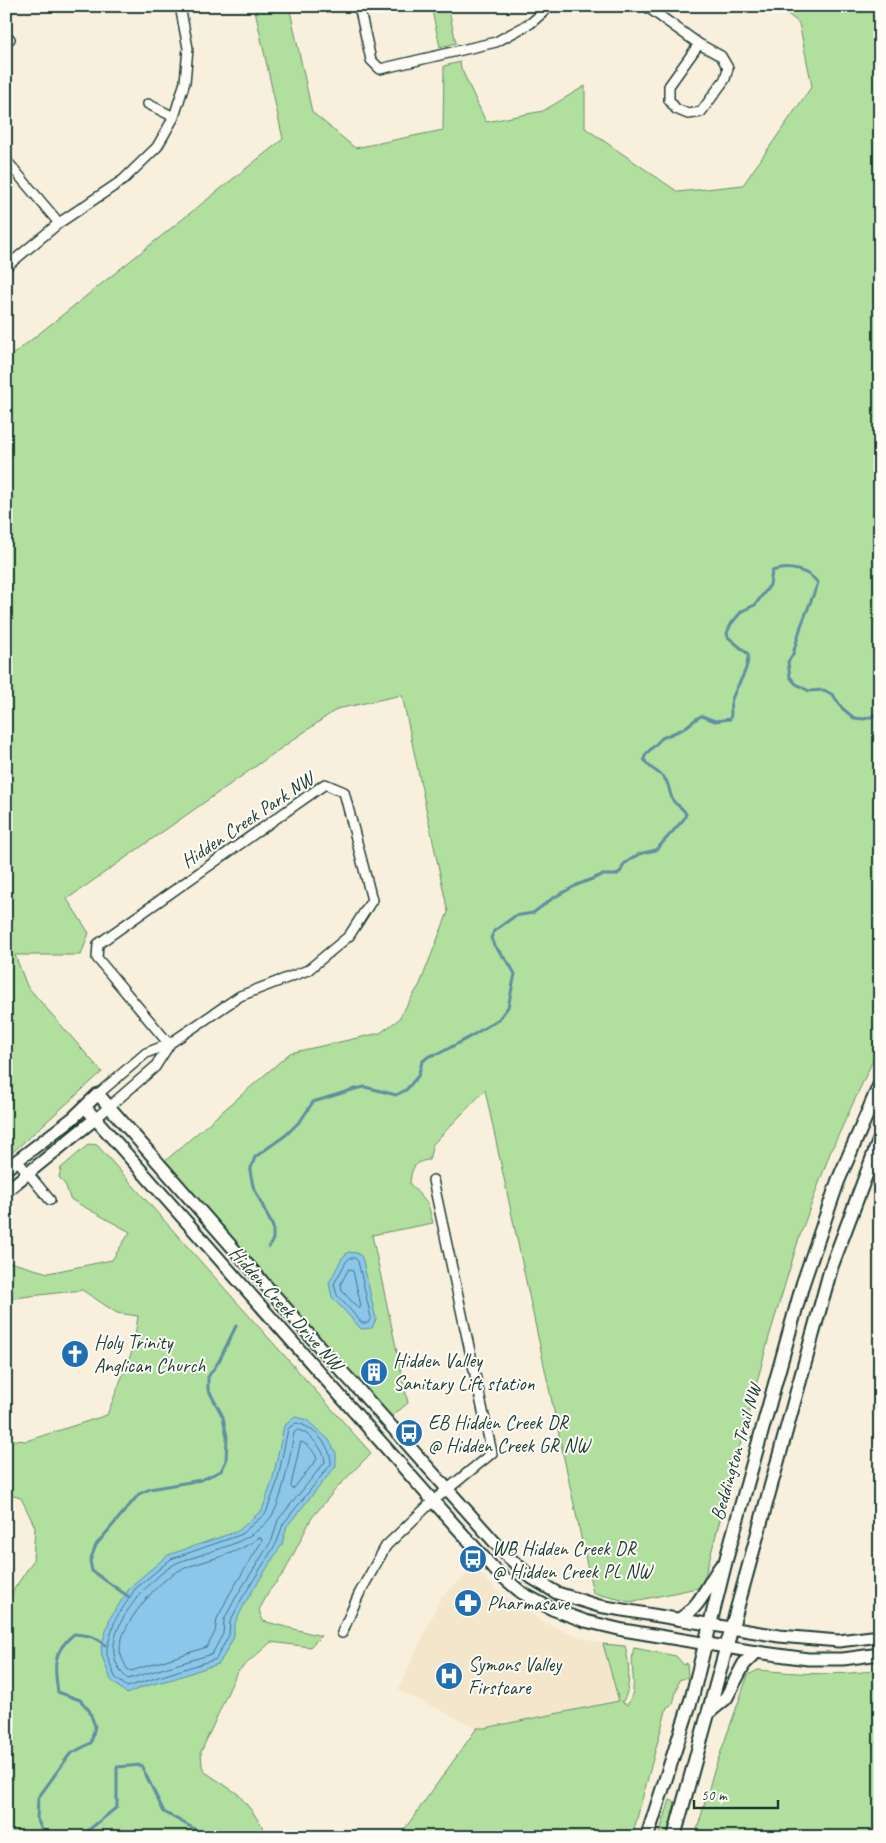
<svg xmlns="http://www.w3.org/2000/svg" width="886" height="1843" font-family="Caveat,sans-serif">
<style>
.built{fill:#f4e6cb}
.green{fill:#b1df9e;stroke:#688e69}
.water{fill:#8ac7ea;stroke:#5f90a1}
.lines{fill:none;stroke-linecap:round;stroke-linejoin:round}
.shore{stroke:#4a747d;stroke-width:1}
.stream{stroke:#5f90a1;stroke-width:3}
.minor-casing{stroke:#1f3d34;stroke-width:12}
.tertiary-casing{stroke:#1f3d34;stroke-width:15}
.secondary-casing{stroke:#1f3d34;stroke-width:16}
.minor{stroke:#fdfcf7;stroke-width:9}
.tertiary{stroke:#fdfcf7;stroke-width:11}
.secondary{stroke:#fdfcf7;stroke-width:12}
.labels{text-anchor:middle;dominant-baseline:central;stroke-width:4;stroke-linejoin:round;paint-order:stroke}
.street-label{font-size:20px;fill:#1f3d34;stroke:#fdfcf7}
.poi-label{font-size:20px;fill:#1f3d34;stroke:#fdfcf7;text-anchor:start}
</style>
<rect width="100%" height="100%" fill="#f8efdd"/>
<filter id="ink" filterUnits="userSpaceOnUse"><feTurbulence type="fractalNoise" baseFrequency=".02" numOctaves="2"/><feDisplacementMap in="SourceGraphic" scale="10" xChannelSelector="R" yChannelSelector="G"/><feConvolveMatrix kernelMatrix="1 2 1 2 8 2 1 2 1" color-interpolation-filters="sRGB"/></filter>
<g filter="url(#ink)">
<path class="built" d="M475 1568 492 1586 508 1599 543 1622 568 1633 603 1644 619 1701 485 1728H477L398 1690 442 1596Z"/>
<path class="green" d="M254 6H289L312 112 355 148 443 130 444 66 460 62 461 68 486 122 543 111 585 86V128L678 192 743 185 812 86 799 23 778 6H880V1045L830 1153 799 1238 769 1337 702 1587 630 1602 593 1593 485 1090 433 1144 429 1160C413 1161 411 1171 410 1184L428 1204 433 1223 372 1235 408 1403 391 1417 164 1162 290 1053 380 1033 398 1020 420 984 448 912 402 695 337 709 67 899 89 933 81 955H15L27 986 102 1072 6 1158V360L283 139Z
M431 6H448L456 43 440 47Z
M89 1144 97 1145 371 1453 335 1490 311 1519 285 1571 270 1590 259 1610 263 1621 321 1636 310 1647 271 1642 237 1672 201 1752 202 1766 205 1772 238 1794 252 1811 269 1837H6V1617L9 1601 14 1589 33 1561 35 1527 21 1498 6 1494V1439L26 1441 107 1415 133 1349 138 1316 117 1313 82 1290 6 1299V1261L48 1273 112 1260 130 1232 70 1199 66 1186 59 1177 61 1168Z
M603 1644 625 1646C629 1660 632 1691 622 1702L627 1705C640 1688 628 1667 634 1648L676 1656 684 1665 687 1663 688 1677 679 1680 673 1704 667 1707 632 1837H399L477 1728H485L619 1701Z
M758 1670C802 1674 837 1676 880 1670V1837H695L713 1774 748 1675Z
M670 1800 675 1802 667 1837H658Z"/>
<path class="water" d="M348 1252 357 1253 362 1257 376 1319 372 1328 361 1329 332 1297 329 1283 342 1258Z
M295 1417 307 1420 329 1440 336 1453V1466L287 1526 282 1544 245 1603 234 1625V1637L219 1664C203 1668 189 1674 173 1679 157 1683 142 1686 127 1694L111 1680 102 1656 101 1647 110 1618 131 1586 168 1555 238 1531 262 1510 272 1482 284 1426Z"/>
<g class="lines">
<path class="shore" d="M350 1258H355L358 1261 371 1318 368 1323H362L337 1295 334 1284 346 1262Z
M349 1269 353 1271 361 1306 359 1309 342 1291 341 1284Z
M296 1423C313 1425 332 1447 331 1464L283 1524 277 1542 241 1600 230 1622 229 1635 216 1659 127 1687 115 1677 107 1655V1648L115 1620 135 1589 171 1559 240 1535 266 1513 277 1483 288 1429Z
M298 1430C309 1432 325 1450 325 1462L278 1520 272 1540 236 1597 224 1620 223 1634 212 1654 128 1679C88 1645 142 1585 173 1565 179 1561 188 1559 195 1557 223 1547 251 1542 271 1517 282 1503 291 1451 294 1433Z
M301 1442C308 1444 315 1452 317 1459L293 1489 291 1487Z
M258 1538H261L262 1541 229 1595 217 1619 215 1632 207 1647 131 1671 127 1669C125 1664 121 1657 120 1651 118 1627 159 1579 180 1570 206 1559 236 1556 258 1538Z"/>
<path class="stream" d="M269 1247 273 1239V1227L253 1186 250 1171 255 1157 286 1135 301 1120 313 1102 355 1089 365 1087 396 1095 406 1090 418 1076 422 1062 429 1056 440 1053 468 1038 499 1019 508 1007 515 974 510 965 494 945 491 938 494 931 515 916 533 913 553 898 577 885 602 875H616L621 871 624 864 639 854 656 850 684 819 686 814C683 808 678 806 674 802 669 795 670 785 665 779 659 771 649 770 644 759L646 754 662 738 683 729 699 717 702 716 715 721 730 719C732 713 730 709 731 703 735 685 749 673 748 654L728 637 727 633 731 624 742 611 755 605 770 585 772 571C788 565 808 570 818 583L801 626 793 654 788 662 790 677 796 684 809 691 824 690 833 695 842 708 854 718 864 719 874 716 880 709
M129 1597 92 1571 90 1561 96 1545 139 1494 150 1489 201 1480 221 1471 226 1461 227 1437 223 1417 208 1389V1377L219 1361 236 1326
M67 1837 44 1834 37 1819 38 1798 70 1754 91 1743 95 1726 89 1710 80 1700 58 1692C54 1666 52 1652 74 1634 85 1635 97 1636 105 1645
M80 1837 117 1807V1767L141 1765 164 1812 209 1837"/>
<g class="minor-casing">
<path id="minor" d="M359 6 371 60 380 69 496 42 531 23 550 6
M646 6 699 44 721 56 728 68 725 79 701 112 688 114 676 109 669 100V86L699 44
M6 39H10
M148 104 174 117
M6 160 59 223
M6 267 59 223 123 180 157 147 174 117 185 82 188 48 180 6
M98 1094 146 1053 169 1044 240 996 308 970 349 936 372 900 344 792 325 784 98 944 97 958 169 1044
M95 1119 155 1067 169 1045
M17 1160 50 1200
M342 1633 359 1594 386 1546 433 1501 492 1453 433 1180"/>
</g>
<g class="tertiary-casing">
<path id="tertiary" d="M85 1107 433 1501 496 1571 522 1593 552 1609 585 1621 623 1630 756 1652 808 1659H843L880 1654
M6 1169 73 1118 98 1094 325 1353 359 1390 507 1556 532 1578 557 1593 599 1606 779 1636 839 1641 880 1636
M6 1191 95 1119"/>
</g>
<g class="secondary-casing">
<path id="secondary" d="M680 1619C701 1606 707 1585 721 1566
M709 1712 726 1698 744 1664 756 1652
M647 1837 692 1697 726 1560 803 1283 838 1181 880 1084
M674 1837 831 1268 880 1138"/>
</g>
<use href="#minor" class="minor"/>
<use href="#tertiary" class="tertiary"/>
<use href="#secondary" class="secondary"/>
</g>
</g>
<defs>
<g id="church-disc" transform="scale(1.4375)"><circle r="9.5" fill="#1f6fb2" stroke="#fdfcf7"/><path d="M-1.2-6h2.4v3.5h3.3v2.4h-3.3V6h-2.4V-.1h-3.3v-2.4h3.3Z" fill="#fff"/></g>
<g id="building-disc" transform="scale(1.4375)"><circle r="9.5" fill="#1f6fb2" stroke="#fdfcf7"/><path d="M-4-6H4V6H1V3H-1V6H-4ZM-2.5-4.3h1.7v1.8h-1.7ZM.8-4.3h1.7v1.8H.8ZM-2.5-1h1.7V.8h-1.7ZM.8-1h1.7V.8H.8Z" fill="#fff"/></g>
<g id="bus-disc" transform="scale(1.4375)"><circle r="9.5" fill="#1f6fb2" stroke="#fdfcf7"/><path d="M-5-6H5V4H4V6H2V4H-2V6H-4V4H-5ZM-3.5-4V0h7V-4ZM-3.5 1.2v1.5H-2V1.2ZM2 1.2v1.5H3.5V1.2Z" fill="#fff"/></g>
<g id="pharmacy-disc" transform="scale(1.4375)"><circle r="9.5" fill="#1f6fb2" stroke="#fdfcf7"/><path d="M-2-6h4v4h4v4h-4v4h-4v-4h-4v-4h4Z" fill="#fff"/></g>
<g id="hospital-disc" transform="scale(1.4375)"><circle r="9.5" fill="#1f6fb2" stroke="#fdfcf7"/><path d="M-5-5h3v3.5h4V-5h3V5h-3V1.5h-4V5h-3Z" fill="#fff"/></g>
</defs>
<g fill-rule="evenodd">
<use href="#church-disc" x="75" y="1354"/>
<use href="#building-disc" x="374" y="1372"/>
<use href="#bus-disc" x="409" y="1433"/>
<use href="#bus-disc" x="473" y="1559"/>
<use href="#pharmacy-disc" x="468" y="1603"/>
<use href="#hospital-disc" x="449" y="1676"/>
</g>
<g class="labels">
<g class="street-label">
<text transform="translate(247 820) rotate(-34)">Hidden Creek Park NW</text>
<text transform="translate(286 1308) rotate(48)">Hidden Creek Drive NW</text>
<text transform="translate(736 1452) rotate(-74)">Beddington Trail NW</text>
</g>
<g class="poi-label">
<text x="94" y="1342">Holy Trinity<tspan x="94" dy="23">Anglican Church</tspan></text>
<text x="393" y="1360">Hidden Valley<tspan x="393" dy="23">Sanitary Lift station</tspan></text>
<text x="428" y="1422">EB Hidden Creek DR<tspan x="428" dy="23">@ Hidden Creek GR NW</tspan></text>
<text x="492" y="1548">WB Hidden Creek DR<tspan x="492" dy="23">@ Hidden Creek PL NW</tspan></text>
<text x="487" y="1603">Pharmasave</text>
<text x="468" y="1664">Symons Valley<tspan x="468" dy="23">Firstcare</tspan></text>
</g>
</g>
<rect width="886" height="1843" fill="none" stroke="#fdfcf7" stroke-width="25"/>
<rect x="12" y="12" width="861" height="1818" fill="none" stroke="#1f3d34" stroke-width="2" filter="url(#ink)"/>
<path d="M694 1800v8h84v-8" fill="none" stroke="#1f3d34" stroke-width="2.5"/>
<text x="701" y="1800" font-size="15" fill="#1f3d34" stroke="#fdfcf7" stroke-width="4" paint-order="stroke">50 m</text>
</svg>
